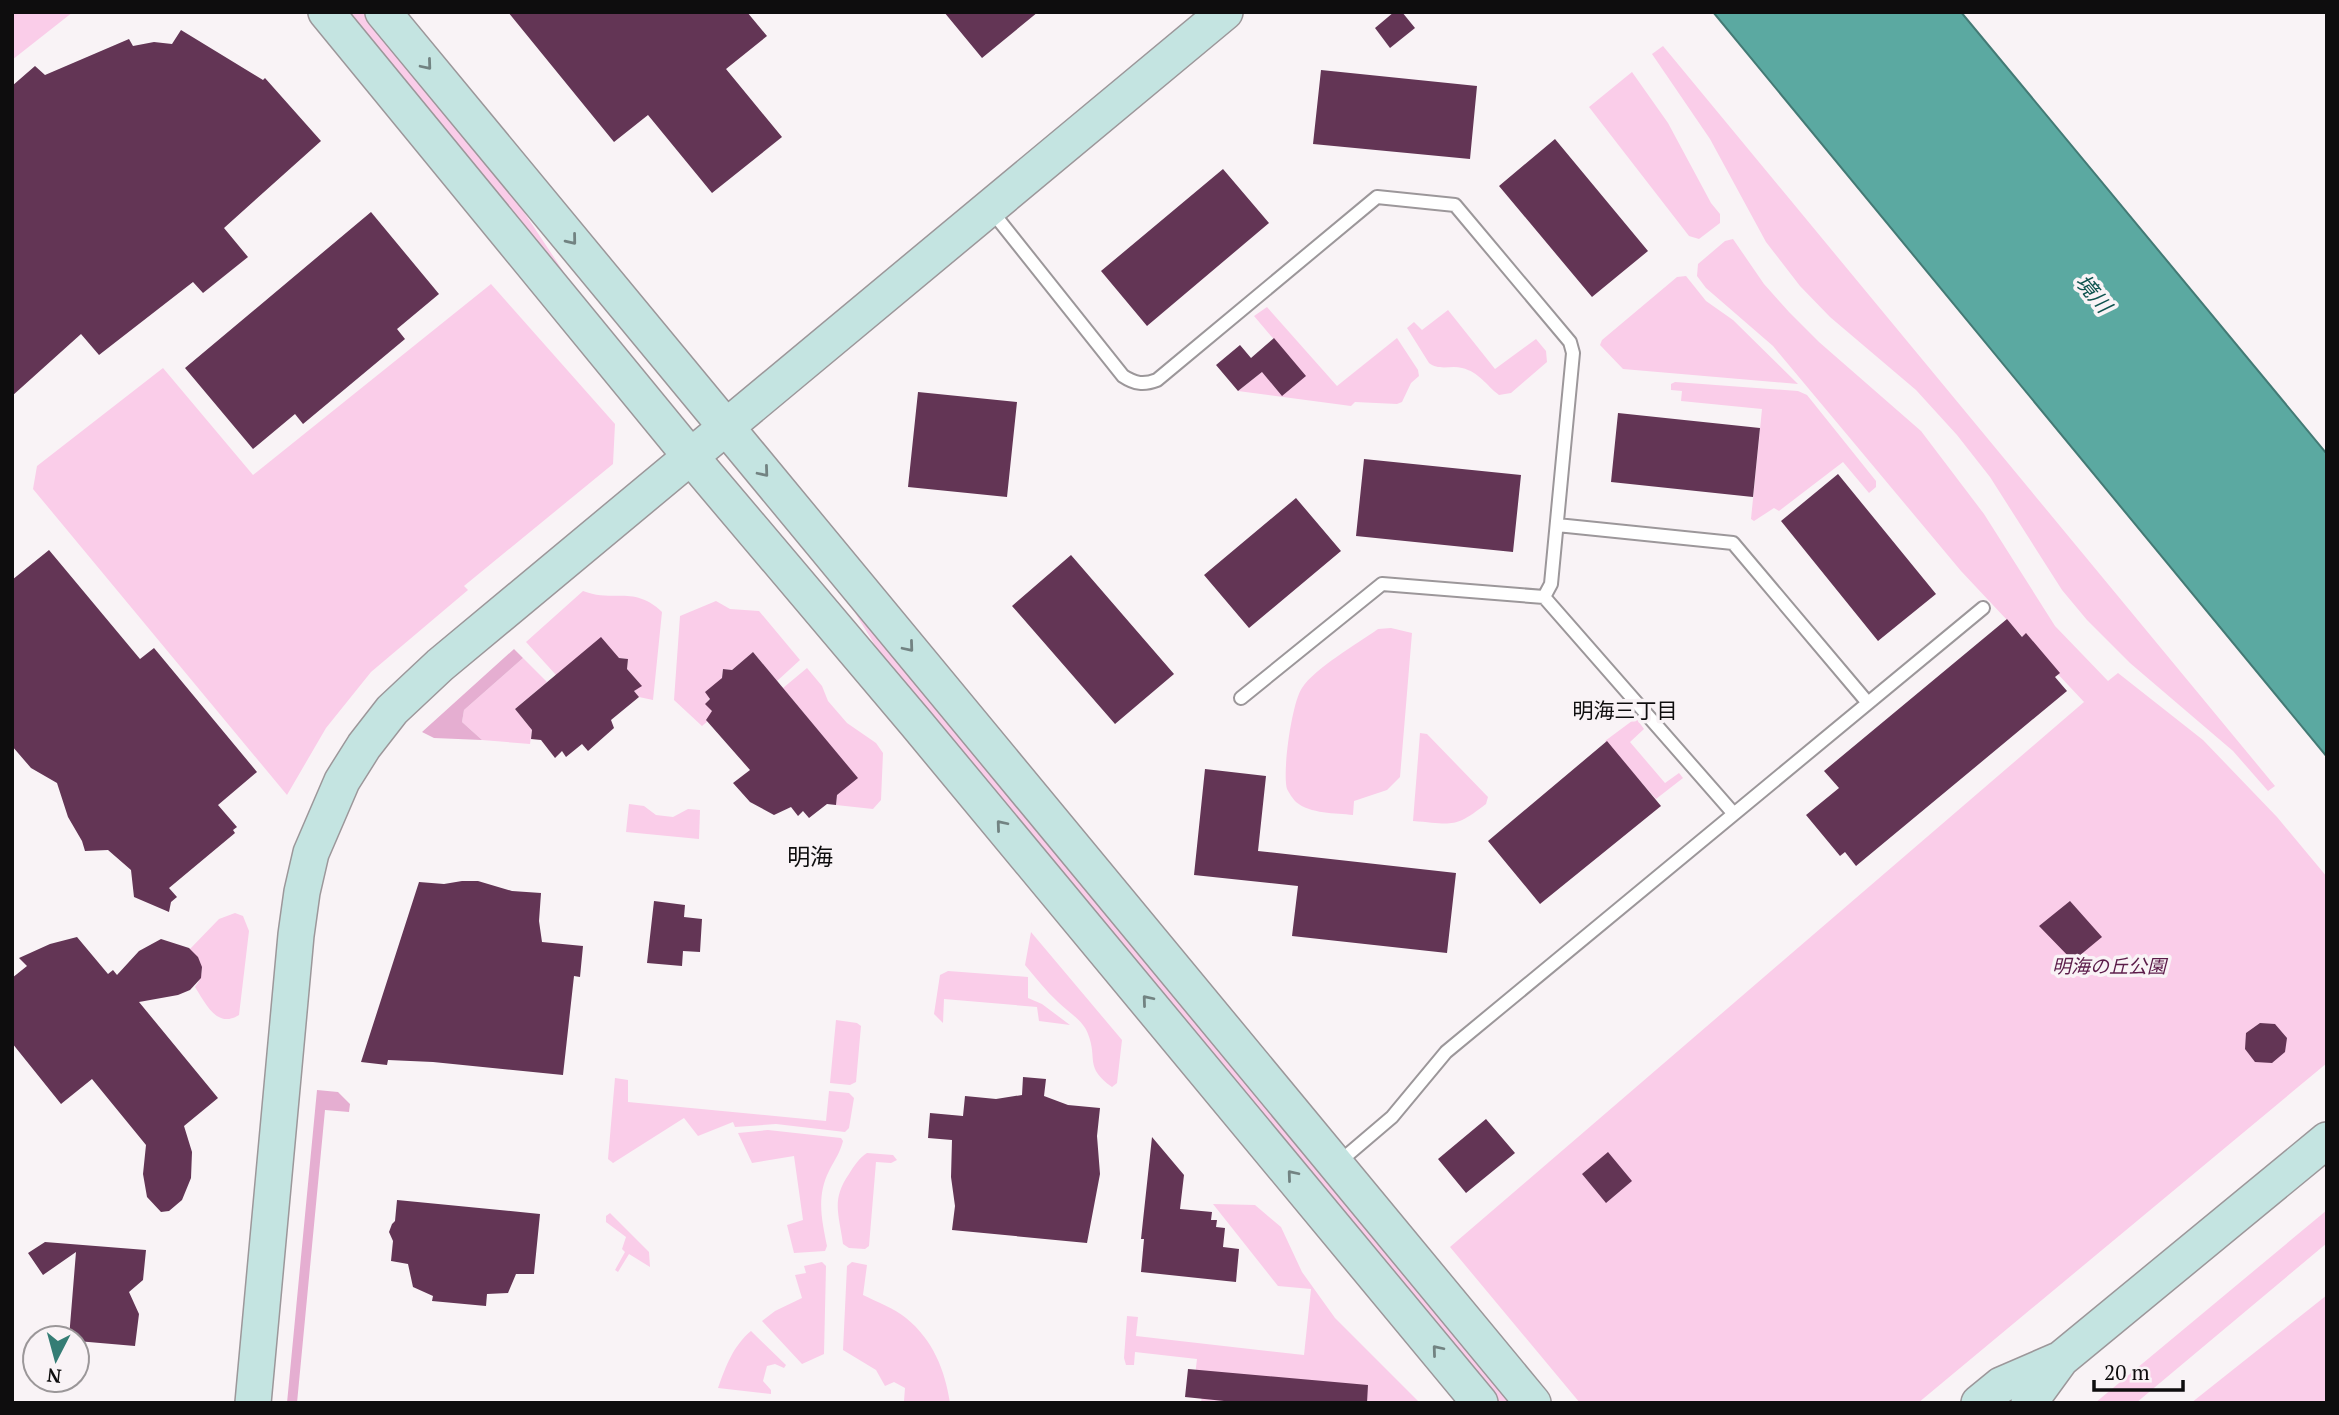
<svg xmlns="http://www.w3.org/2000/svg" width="2339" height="1415" font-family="'PT Serif','Noto Sans JP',serif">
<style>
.green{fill:#facde9}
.forest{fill:#e5aed1}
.water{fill:#5ba9a1;stroke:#447a75;stroke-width:2}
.building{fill:#633555}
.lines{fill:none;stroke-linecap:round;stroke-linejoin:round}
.lane-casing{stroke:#9c979a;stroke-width:16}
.secondary-casing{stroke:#9c979a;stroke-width:38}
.lane{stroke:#fff;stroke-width:12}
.secondary{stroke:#c4e4e1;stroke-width:35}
.oneway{stroke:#728382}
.labels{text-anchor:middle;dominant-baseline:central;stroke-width:7;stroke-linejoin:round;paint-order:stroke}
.park-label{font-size:19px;font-style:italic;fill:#5b1b49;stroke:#f9f3f6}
.water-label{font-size:21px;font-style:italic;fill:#0e534e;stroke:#f9f3f6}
.neighbourhood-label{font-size:21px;fill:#0e0d0e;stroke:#f9f3f6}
.quarter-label{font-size:23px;fill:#0e0d0e;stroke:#f9f3f6}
</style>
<rect width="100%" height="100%" fill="#f9f3f6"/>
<path class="green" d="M12 12H73L12 60Z
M344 12H364L502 179 563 271 560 274Z
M1663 46 2275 786 2268 791 2233 751 2130 663 2087 620 2062 590 1990 477 1957 435 1916 390 1830 317 1800 286 1766 242 1710 139 1652 54Z
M1632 72 1668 123 1711 203 1720 214V223L1699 239 1689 236 1589 107Z
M1733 239 1764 284 1789 312 1819 342 1921 431 1984 514 2055 626 2108 681 2118 673 2203 740 2277 817 2327 877V1063L1918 1403H1580L1450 1247 2084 702 1961 571 1773 346 1706 288 1697 276 1698 264 1725 241Z
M1686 276 1706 301 1733 320 1798 384 1623 369 1600 345 1602 340 1677 277Z
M491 284 615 424 613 464 464 586 468 590 371 672 326 728 287 795 33 489 37 466 163 368 253 475Z
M1267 307 1337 386 1397 338 1418 370 1419 376 1411 383 1402 402 1397 404 1355 402 1351 406 1238 391 1262 372 1305 376 1254 316Z
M1448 310 1495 369 1536 339 1546 351 1547 362 1511 393 1499 395C1486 385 1479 372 1462 368 1451 365 1439 371 1429 363L1407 328 1414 322 1422 330Z
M1675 382 1798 391 1807 395 1876 481V487L1869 493 1843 462 1779 511 1774 508 1754 521 1751 519 1762 409 1681 401 1682 391 1671 390V384Z
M583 591C614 603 634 585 662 612L653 700 639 697 634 691 641 685 627 669 628 659 619 658 556 675 526 642Z
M716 601 730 609 759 611 800 660 777 681 753 652 732 670 723 669 722 678 706 704 715 715 702 726 674 700 680 616Z
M849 603 1515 1403H1495L889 668Z
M1391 628 1412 633 1400 777 1387 790 1354 801 1353 815C1336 813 1310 814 1296 802 1293 799 1289 793 1287 789 1282 772 1292 702 1302 688 1315 668 1357 644 1378 629Z
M523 658 547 682 515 709 532 730 530 744 482 740 462 722 464 710Z
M807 668 822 686 828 701 847 723 876 743 883 753 881 800 873 809 836 805 837 795 857 778 783 688Z
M1636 718 1644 729 1630 742 1665 783 1679 773 1683 778 1656 799 1605 741Z
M1420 733 1427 734 1488 797 1486 804C1454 829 1452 824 1413 821Z
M629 804 644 806 656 815 673 817 688 809 700 810 699 839 626 832Z
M235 913 243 916 249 931 239 1015C217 1029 206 1004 195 987 206 973 203 960 189 950L219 919Z
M1031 932 1122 1040 1117 1083 1112 1087C1084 1067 1098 1059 1088 1034 1083 1020 1068 1012 1058 1002 1046 991 1036 978 1025 965Z
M948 971 1028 977V998L1042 1004 1070 1025 1039 1021 1037 1007 944 999 943 1023 934 1014 940 975Z
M836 1020 857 1023 861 1026 856 1082 850 1085 830 1083Z
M615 1078 628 1080V1102L826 1121 829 1091 849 1093 854 1098 849 1128 845 1132 776 1124 735 1127 733 1122 698 1136 684 1118 613 1163 608 1159Z
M768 1130 841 1138 843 1141C840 1153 834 1161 829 1171 816 1197 822 1220 827 1246L825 1251 794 1253 787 1225 803 1220 794 1156 752 1163 738 1133Z
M867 1153 893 1155 897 1160 891 1163 876 1162 869 1246 865 1249 849 1248 843 1244C839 1214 831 1200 849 1174 854 1166 859 1158 867 1153Z
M1213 1204 1255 1205 1281 1227 1302 1272 1335 1318 1420 1403H1329L1227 1373 1224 1403H1201L1202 1395 1193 1393 1197 1359 1135 1352 1134 1365H1126L1124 1358 1127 1316 1138 1317 1136 1336 1304 1355 1311 1289 1278 1286Z
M2327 1210V1243L2136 1403H2095Z
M610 1213 649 1252 650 1267 629 1254 618 1272 615 1270 625 1252 622 1249 626 1237 606 1222V1216Z
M822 1262 826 1266 824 1354 802 1364 762 1321 775 1311 802 1298 795 1275 806 1273 804 1266Z
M852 1262 867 1265 863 1295C877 1302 894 1308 906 1318 933 1340 945 1370 950 1403H898L904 1401 905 1388 894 1382 885 1386 876 1370 843 1350 847 1266Z
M2327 1295V1403H2191Z
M751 1331 786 1365 784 1368 775 1364 767 1366 763 1381 771 1390V1394L718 1388C726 1366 733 1346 751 1331Z"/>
<path class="forest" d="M514 649 523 658 464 710 462 722 482 740 434 738 422 732Z
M317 1090 338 1092 350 1104 349 1112 325 1110 297 1403H287Z"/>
<path class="water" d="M1713 12H1961L2327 454V757Z"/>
<path class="building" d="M508 12H747L767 36 726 69 782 137 712 193 648 115 614 142Z
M944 12H1038L982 58Z
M1394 12H1402L1415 28 1390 48 1375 28Z
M181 30 263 80 265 78 321 141 224 228 248 257 203 293 193 282 99 355 81 334 12 396V86L35 66 45 75 129 39 133 46 154 42 172 44Z
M1321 70 1477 86 1470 159 1313 144Z
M1555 139 1648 251 1592 297 1499 186Z
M1223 169 1269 223 1147 326 1101 271Z
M371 212 439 294 397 329 405 339 303 424 295 414 253 449 185 368Z
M1274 338 1306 376 1282 396 1262 372 1238 391 1216 365 1240 345 1251 358Z
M918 392 1017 402 1007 497 908 487Z
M1618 413 1760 428 1753 497 1611 482Z
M1364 459 1521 475 1513 552 1356 536Z
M1838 474 1936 594 1878 641 1781 521Z
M1296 498 1341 551 1249 628 1204 575Z
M49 550 140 659 154 648 257 772 218 805 237 827 233 830 235 833 169 888 177 897 171 902 169 912 134 897 131 870 108 850 85 851 82 841 68 817 57 783 31 768 12 746V580Z
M1071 555 1174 674 1115 724 1012 606Z
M2007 619 2022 637 2026 633 2060 673 2055 677 2067 691 1856 866 1845 852 1840 856 1806 815 1839 788 1824 771Z
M601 637 619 658 628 659 627 669 642 686 634 691 639 697 611 720 614 728 588 751 582 744 566 757 562 751 555 758 541 740 531 739 532 730 515 709Z
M753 652 858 778 837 795 836 805 827 804 809 818 803 811 798 816 791 807 774 815 750 802 733 783 750 770 706 720 712 711 705 704 710 699 705 692 722 678 723 669 732 670Z
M1607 741 1661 806 1540 904 1488 841Z
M1205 769 1266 776 1258 851 1456 873 1447 953 1292 936 1298 886 1194 875Z
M462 881H478L512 891 541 893 539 921 542 942 583 946 580 977 574 976 563 1075 433 1062 388 1060 387 1065 361 1062 419 882 444 884Z
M654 901 685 905 684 917 702 919 700 952 683 951 682 966 647 963Z
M2070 901 2102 937 2073 961 2039 926Z
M77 937 108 974 113 970 117 975 139 951 161 939 189 948 198 957 202 967 201 978 190 990 178 995 139 1002 218 1098 184 1126 192 1152 191 1178 182 1200 169 1211 161 1212 147 1197 143 1174 146 1145 92 1079 61 1104 12 1043V978L27 966 19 958 50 944Z
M2260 1023 2275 1024 2287 1038 2285 1052 2272 1063 2255 1062 2245 1049 2246 1033Z
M1023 1077 1046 1079 1044 1096 1068 1105 1100 1108 1097 1136 1100 1174 1087 1243 952 1230 955 1206 951 1177 952 1140 928 1138 930 1113 963 1116 965 1096 996 1099 1022 1095Z
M1486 1119 1515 1153 1466 1193 1438 1159Z
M1152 1137 1184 1175 1180 1209 1212 1212 1211 1220H1217L1216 1227 1225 1228 1223 1247 1239 1249 1236 1282 1141 1272 1144 1239H1141Z
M1608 1152 1632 1181 1606 1203 1582 1174Z
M397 1200 540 1214 534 1274H516L508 1293 487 1294 486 1306 432 1301 433 1296 413 1287 408 1264 391 1261 393 1241 389 1232 392 1224 395 1221Z
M45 1242 146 1250 143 1280 129 1292 139 1314 135 1346 77 1341V1338H69L76 1252 43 1275 28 1253Z
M1188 1369 1368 1385 1367 1403H1224V1401L1185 1397Z"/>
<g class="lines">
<g class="lane-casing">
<path id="lane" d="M990 209 1123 376C1135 384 1144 385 1157 380L1377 197 1455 205 1570 342 1573 353 1551 584 1544 597 1382 584 1241 698
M1557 525 1733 543 1868 703
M1544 597 1734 814
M1338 1163 1392 1117 1446 1052 1983 608"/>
</g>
<g class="secondary-casing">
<path id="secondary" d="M326 12 691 457 916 723 1480 1403
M383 12 1533 1403
M253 1403 296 935 302 892 311 853 342 781 364 746 392 710 440 665 1225 12
M1979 1403 2001 1385 2061 1359
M2029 1403 2061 1359 2327 1140"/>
</g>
<use href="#lane" class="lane"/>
<use href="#secondary" class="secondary"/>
</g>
<defs><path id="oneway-chevron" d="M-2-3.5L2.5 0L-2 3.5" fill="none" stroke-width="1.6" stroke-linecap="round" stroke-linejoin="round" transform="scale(1.75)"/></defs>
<g class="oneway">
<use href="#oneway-chevron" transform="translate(427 65) rotate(50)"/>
<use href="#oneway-chevron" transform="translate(572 240) rotate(51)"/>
<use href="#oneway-chevron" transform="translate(764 472) rotate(50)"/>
<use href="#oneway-chevron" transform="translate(909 647) rotate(50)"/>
<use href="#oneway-chevron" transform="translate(1001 825) rotate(-130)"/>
<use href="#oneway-chevron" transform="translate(1147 1000) rotate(-130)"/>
<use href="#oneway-chevron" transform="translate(1292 1175) rotate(-130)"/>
<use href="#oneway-chevron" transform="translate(1437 1350) rotate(-130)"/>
</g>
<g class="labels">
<g class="park-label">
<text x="2109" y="965">明海の丘公園</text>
</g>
<g class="water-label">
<text transform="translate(2094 293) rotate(50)">境川</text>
</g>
<g class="neighbourhood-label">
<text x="1625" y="710">明海三丁目</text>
</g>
<g class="quarter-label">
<text x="810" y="856">明海</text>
</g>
</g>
<rect width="2339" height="1415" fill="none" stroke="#0e0d0e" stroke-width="28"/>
<g transform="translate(56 1359) rotate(186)"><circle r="33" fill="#f9f3f6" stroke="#9b9799" stroke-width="2"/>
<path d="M0-5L12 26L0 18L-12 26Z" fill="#357d75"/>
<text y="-10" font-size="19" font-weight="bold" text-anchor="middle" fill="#0e0d0e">N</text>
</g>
<path d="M2094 1380v10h89v-10" fill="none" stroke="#0e0d0e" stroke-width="3.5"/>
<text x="2104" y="1380" font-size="21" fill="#0e0d0e" stroke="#f9f3f6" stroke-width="5" paint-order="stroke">20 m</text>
</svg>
